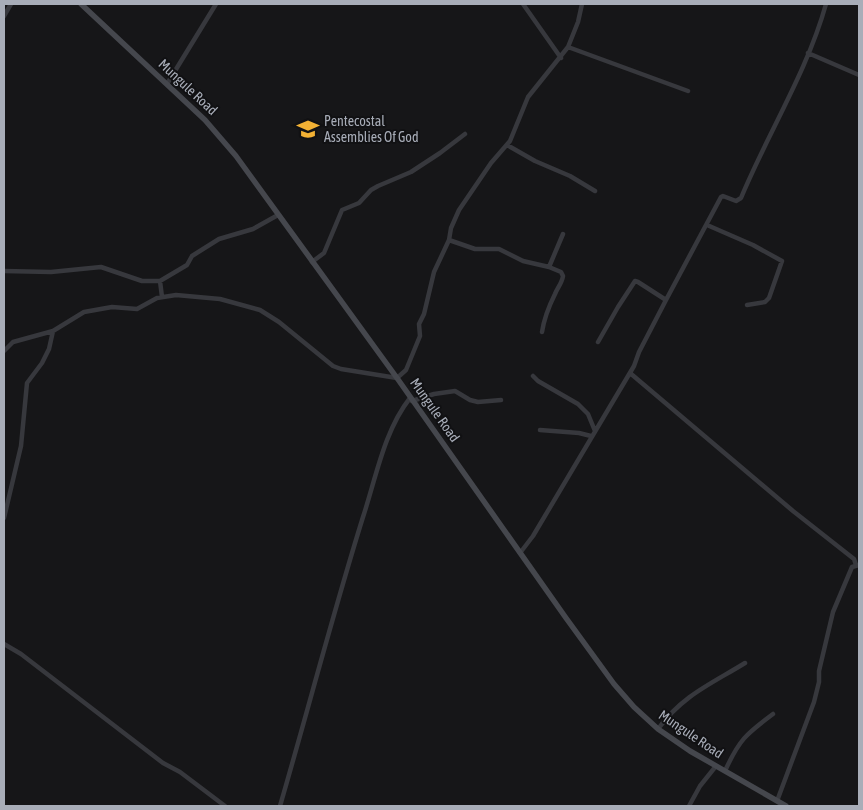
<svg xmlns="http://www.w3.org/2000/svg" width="863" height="810" font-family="'Asap Condensed',sans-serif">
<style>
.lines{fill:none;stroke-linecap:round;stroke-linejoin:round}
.street{stroke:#37383d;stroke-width:4.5}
.secondary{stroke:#45474d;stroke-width:5.5}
.labels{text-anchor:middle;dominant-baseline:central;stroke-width:4;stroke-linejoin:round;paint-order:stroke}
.street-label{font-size:14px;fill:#a8adb8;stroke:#111113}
.poi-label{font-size:14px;fill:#a8adb8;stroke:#111113;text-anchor:start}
</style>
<rect width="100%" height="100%" fill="#161618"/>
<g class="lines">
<path class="street" d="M523 4 561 58
M4 16 11 4
M568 47 688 91
M808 53 859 75
M167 84 216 4
M507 145 535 161 570 176 595 191
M707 225 753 245 782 261 769 298 765 302 747 305
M449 240 475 249H499L523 261 549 267 561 272 563 276C562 283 558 287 555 294 549 306 544 319 542 332
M312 262 324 253 342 210 359 203 371 190 378 186 411 172 440 153 465 134
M549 267 563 234
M4 271 51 272 101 267 142 281H160L187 265 192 256 219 239 253 229 278 215
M160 281 162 297
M598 342 618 307 635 281 638 282 666 300
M4 351 13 342 53 331 84 312 112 307 137 309 157 298 176 295 220 299 260 310 279 322 333 366 341 369 397 378 406 370 420 336 419 324 424 314 434 272 449 240 451 228 459 210 491 163 510 141 528 97 568 47 578 22 582 4
M630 373 793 511 854 559 856 565
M533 376 538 381 578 404 588 414 595 431
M412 401 434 394 455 391 470 400 478 402 501 400
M540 430 579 433 591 436
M4 518 21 446 27 383 42 363 49 349 53 331
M520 553 533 536 634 366 639 352 666 300 721 197 723 196 736 201 741 198C768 133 807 72 826 4
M4 644 21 654 163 763 180 772 225 806
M658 729C683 695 711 684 745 663
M725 771C739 740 746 734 773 714
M777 801 814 702 819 682V671L833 612 852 567 859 565
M280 806C308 710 333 613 363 517 376 478 384 431 410 398
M689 806 700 786 716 766"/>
<path class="secondary" d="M81 4 205 120 236 156 397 378 566 618 614 684 634 707 658 729 690 751 786 806"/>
</g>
<defs>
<g id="school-bare" transform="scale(1.725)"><path d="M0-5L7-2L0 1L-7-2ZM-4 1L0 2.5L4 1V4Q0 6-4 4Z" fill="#f2b134" stroke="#111113" stroke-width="2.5" paint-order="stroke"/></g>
</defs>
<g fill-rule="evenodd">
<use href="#school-bare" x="308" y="129"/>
</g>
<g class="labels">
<g class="street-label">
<text transform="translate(188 87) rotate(43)">Mungule Road</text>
<text transform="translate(435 410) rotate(55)">Mungule Road</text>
<text transform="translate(691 734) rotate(34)">Mungule Road</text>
</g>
<g class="poi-label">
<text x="324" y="121">Pentecostal<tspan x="324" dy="16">Assemblies Of God</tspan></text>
</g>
</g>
<rect width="863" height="810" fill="none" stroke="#a8adb8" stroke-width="10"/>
</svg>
